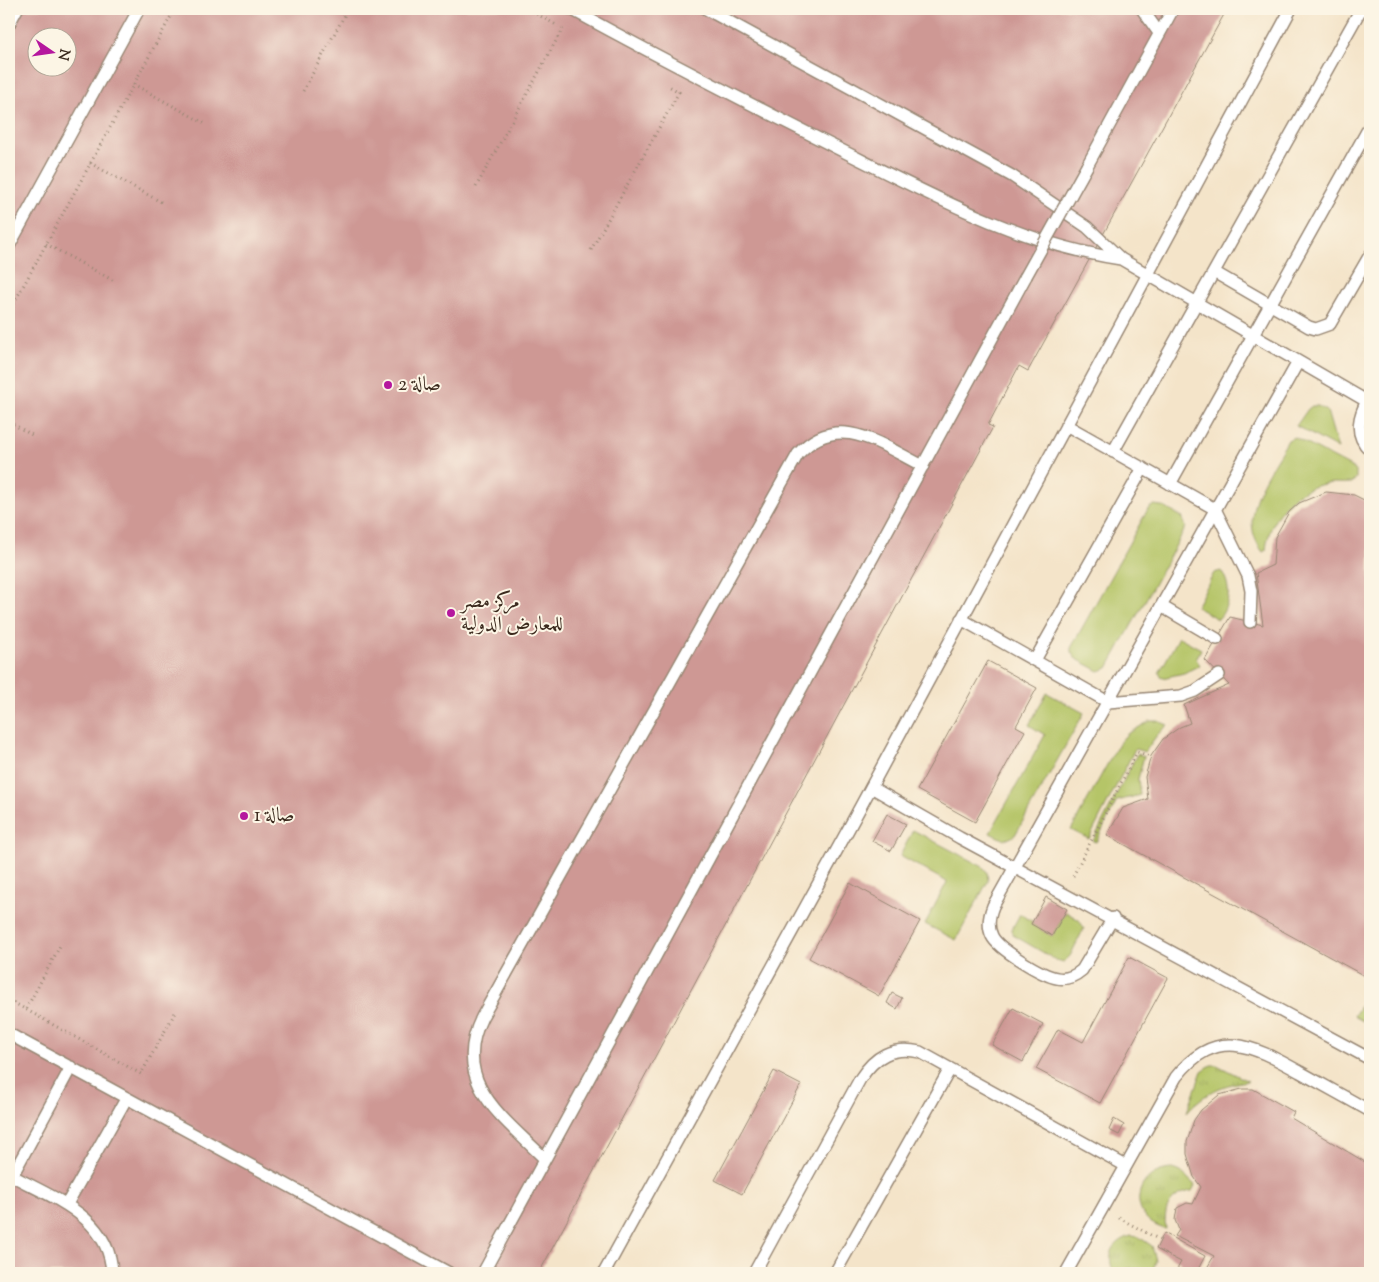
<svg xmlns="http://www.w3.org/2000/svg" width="1379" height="1282" font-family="'Sorts Mill Goudy',Amiri,serif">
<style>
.grass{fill:url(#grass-tufts);stroke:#787843}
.green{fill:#b5c568;stroke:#787843}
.building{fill:#ce9894;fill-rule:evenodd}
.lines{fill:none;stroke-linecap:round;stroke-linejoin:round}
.lane-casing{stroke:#988774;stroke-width:14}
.path{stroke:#988774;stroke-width:3;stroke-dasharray:1 4;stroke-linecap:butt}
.lane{stroke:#fff;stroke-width:11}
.lane-bridge-casing{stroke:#988774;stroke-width:14;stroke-linecap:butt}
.lane-bridge{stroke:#fff;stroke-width:11}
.poi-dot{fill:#b5179e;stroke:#fcf5e5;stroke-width:2}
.labels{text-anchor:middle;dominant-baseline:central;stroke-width:4;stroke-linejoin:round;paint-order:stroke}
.poi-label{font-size:20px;fill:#3b2a1e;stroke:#fcf5e5;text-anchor:start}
</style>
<defs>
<pattern id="grass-tufts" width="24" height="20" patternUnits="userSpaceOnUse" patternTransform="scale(1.25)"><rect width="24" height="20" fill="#b5c568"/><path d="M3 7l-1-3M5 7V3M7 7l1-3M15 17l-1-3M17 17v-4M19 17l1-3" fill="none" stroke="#9da95a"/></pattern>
</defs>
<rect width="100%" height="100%" fill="#fcf5e5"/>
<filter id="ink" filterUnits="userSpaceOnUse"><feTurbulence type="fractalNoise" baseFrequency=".02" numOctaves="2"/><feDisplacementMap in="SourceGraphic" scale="10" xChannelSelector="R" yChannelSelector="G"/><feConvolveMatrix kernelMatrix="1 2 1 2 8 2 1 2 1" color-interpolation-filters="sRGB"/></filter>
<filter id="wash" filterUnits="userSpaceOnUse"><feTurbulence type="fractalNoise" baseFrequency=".0096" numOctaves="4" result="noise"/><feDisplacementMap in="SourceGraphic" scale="20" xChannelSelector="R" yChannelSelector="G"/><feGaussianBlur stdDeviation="1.12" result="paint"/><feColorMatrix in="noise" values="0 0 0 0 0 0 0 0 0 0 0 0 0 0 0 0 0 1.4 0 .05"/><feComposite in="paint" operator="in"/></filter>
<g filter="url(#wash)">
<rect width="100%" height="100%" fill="#f4e4c9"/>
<path class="grass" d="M1211 1065H1217L1248 1081C1223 1084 1204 1093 1187 1112L1202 1071Z
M1172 1169 1181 1172 1195 1185 1192 1191C1172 1194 1162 1208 1166 1229 1126 1220 1132 1171 1172 1169Z
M1131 1236 1139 1237 1152 1246 1156 1261 1152 1273H1114C1106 1256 1112 1242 1131 1236Z"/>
<path class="green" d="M1312 406H1318L1327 411 1338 449 1296 426 1308 409Z
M1294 437 1351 467 1356 471V478L1352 483C1343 484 1333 482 1324 484 1291 490 1269 518 1266 550L1263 552C1234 515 1270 472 1288 440Z
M1154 505 1162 506 1182 517 1186 527 1108 668 1099 671 1075 658 1071 652V648L1148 509Z
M1221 571C1232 585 1230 607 1218 619L1196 607 1214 573Z
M1179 637 1201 649 1196 659 1200 665 1184 673 1162 678 1159 673Z
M1047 693 1084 713 1015 835C1006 842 1000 838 990 833L1045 735 1029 725Z
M1150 721H1158L1168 725 1157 735 1145 752 1135 749 1089 839 1071 830 1119 743 1127 734Z
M1137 754 1144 756 1138 779 1140 795 1117 801 1096 842 1093 841Z
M913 830 983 867 987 872 988 881 956 940 925 924 947 882 900 856Z
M1066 912 1079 920 1084 928 1070 956 1064 962 1056 960 1013 935 1012 929 1020 914 1032 921 1031 924 1052 936Z
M1369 991 1370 992V1025L1354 1016Z"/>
<g id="blocks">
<path class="building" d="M9 9H1227L1028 371 1019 366 988 425 993 427 539 1273H9ZM38 38H68V68H38Z
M1326 492 1354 495 1370 503V979L1107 835 1123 808 1148 799 1145 777 1151 756 1163 739 1180 727 1190 723 1184 705 1229 685 1205 660 1230 617 1263 625 1256 573 1273 565 1275 537 1289 512 1299 503Z
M988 661 1037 688 1016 726 1025 731 975 822 917 790Z
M887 814 906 824 891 851 872 841Z
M850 883 920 921 879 996 809 958Z
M1046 897 1067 909 1052 936 1031 924Z
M1129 957 1168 978 1100 1103 1036 1069 1058 1029 1083 1042Z
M892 993 902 998 897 1009 887 1003Z
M1013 1008 1043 1024 1023 1062 992 1045Z
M774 1071 801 1085 742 1194 715 1180Z
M1242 1089H1253L1294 1112 1291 1118 1370 1165V1273H1204L1214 1256 1175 1236 1179 1230 1175 1220 1177 1208 1187 1203 1193 1204 1201 1187 1194 1177 1187 1154V1142L1194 1120 1201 1110 1219 1095Z
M1114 1119 1124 1125 1119 1135 1109 1130Z
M1164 1233 1205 1256 1196 1273H1175L1181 1262 1156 1249Z"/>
</g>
</g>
<g filter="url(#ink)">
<use href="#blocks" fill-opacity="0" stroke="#988774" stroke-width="1"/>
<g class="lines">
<g class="lane-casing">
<path id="lane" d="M571 9C657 57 745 101 833 146 925 192 1018 244 1121 259
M706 9 1012 176 1087 227 1121 259 1370 403
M1142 9 1159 33
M9 24 17 9
M1087 166 1173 9
M9 246 139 9
M1214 272 1309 327 1316 329 1330 324 1370 255
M1369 397C1359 415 1353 434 1370 450
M1066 425 1215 509 1248 576 1251 591 1250 622
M1113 452 1361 9
M1170 484 1370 126
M1161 606 1217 639
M961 619 1108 702 1181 696 1195 691 1219 675
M1035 660 1143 468
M871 787 960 838 1370 1059
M1113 918 1082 970C1075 976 1067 980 1057 978 1043 976 998 949 992 936 987 926 989 916 993 906L1298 362
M9 1034 449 1273
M545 1159C503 1117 450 1082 482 1017L798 454C838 410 881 445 923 466
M9 1174C50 1197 110 1216 112 1273
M12 1176 71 1067
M67 1204 126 1099
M483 1273 1026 276
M604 1273 849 828 1291 9
M754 1273 860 1079C875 1056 892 1046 920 1052L1126 1166
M835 1273 950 1069
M1066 1273 1176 1077C1217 1025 1253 1046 1300 1072 1323 1085 1347 1098 1370 1111"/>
</g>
<path class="path" d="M528 9 558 26
M133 84 204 123
M303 91 348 9
M90 163 161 202
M476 187 563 28
M46 244 116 282
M591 250 679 92 667 85
M9 312 175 9
M9 422 32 435
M1073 876 1137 752 1151 756
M9 1000 141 1074 176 1011
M26 1009 60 946
M1119 1218 1160 1240"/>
<use href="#lane" class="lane"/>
<g class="lane-bridge-casing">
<path id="lane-bridge" d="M1026 276 1087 166"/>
</g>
<use href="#lane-bridge" class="lane-bridge"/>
</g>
</g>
<g class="poi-dot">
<circle cx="388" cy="385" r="5"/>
<circle cx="451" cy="613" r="5"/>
<circle cx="244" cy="816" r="5"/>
</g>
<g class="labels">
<g class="poi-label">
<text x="398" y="385">صالة 2</text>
<text x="461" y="602">مركز مصر<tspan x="461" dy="23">للمعارض الدولية</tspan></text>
<text x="254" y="816">صالة 1</text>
</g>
</g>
<rect width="1379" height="1282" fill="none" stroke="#fcf5e5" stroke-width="30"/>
<g transform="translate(52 52) rotate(103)"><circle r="24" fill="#fcf5e5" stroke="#afa495"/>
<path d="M0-4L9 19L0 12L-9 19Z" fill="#b5179e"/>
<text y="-8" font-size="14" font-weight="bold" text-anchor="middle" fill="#3b2a1e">N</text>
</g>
</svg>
